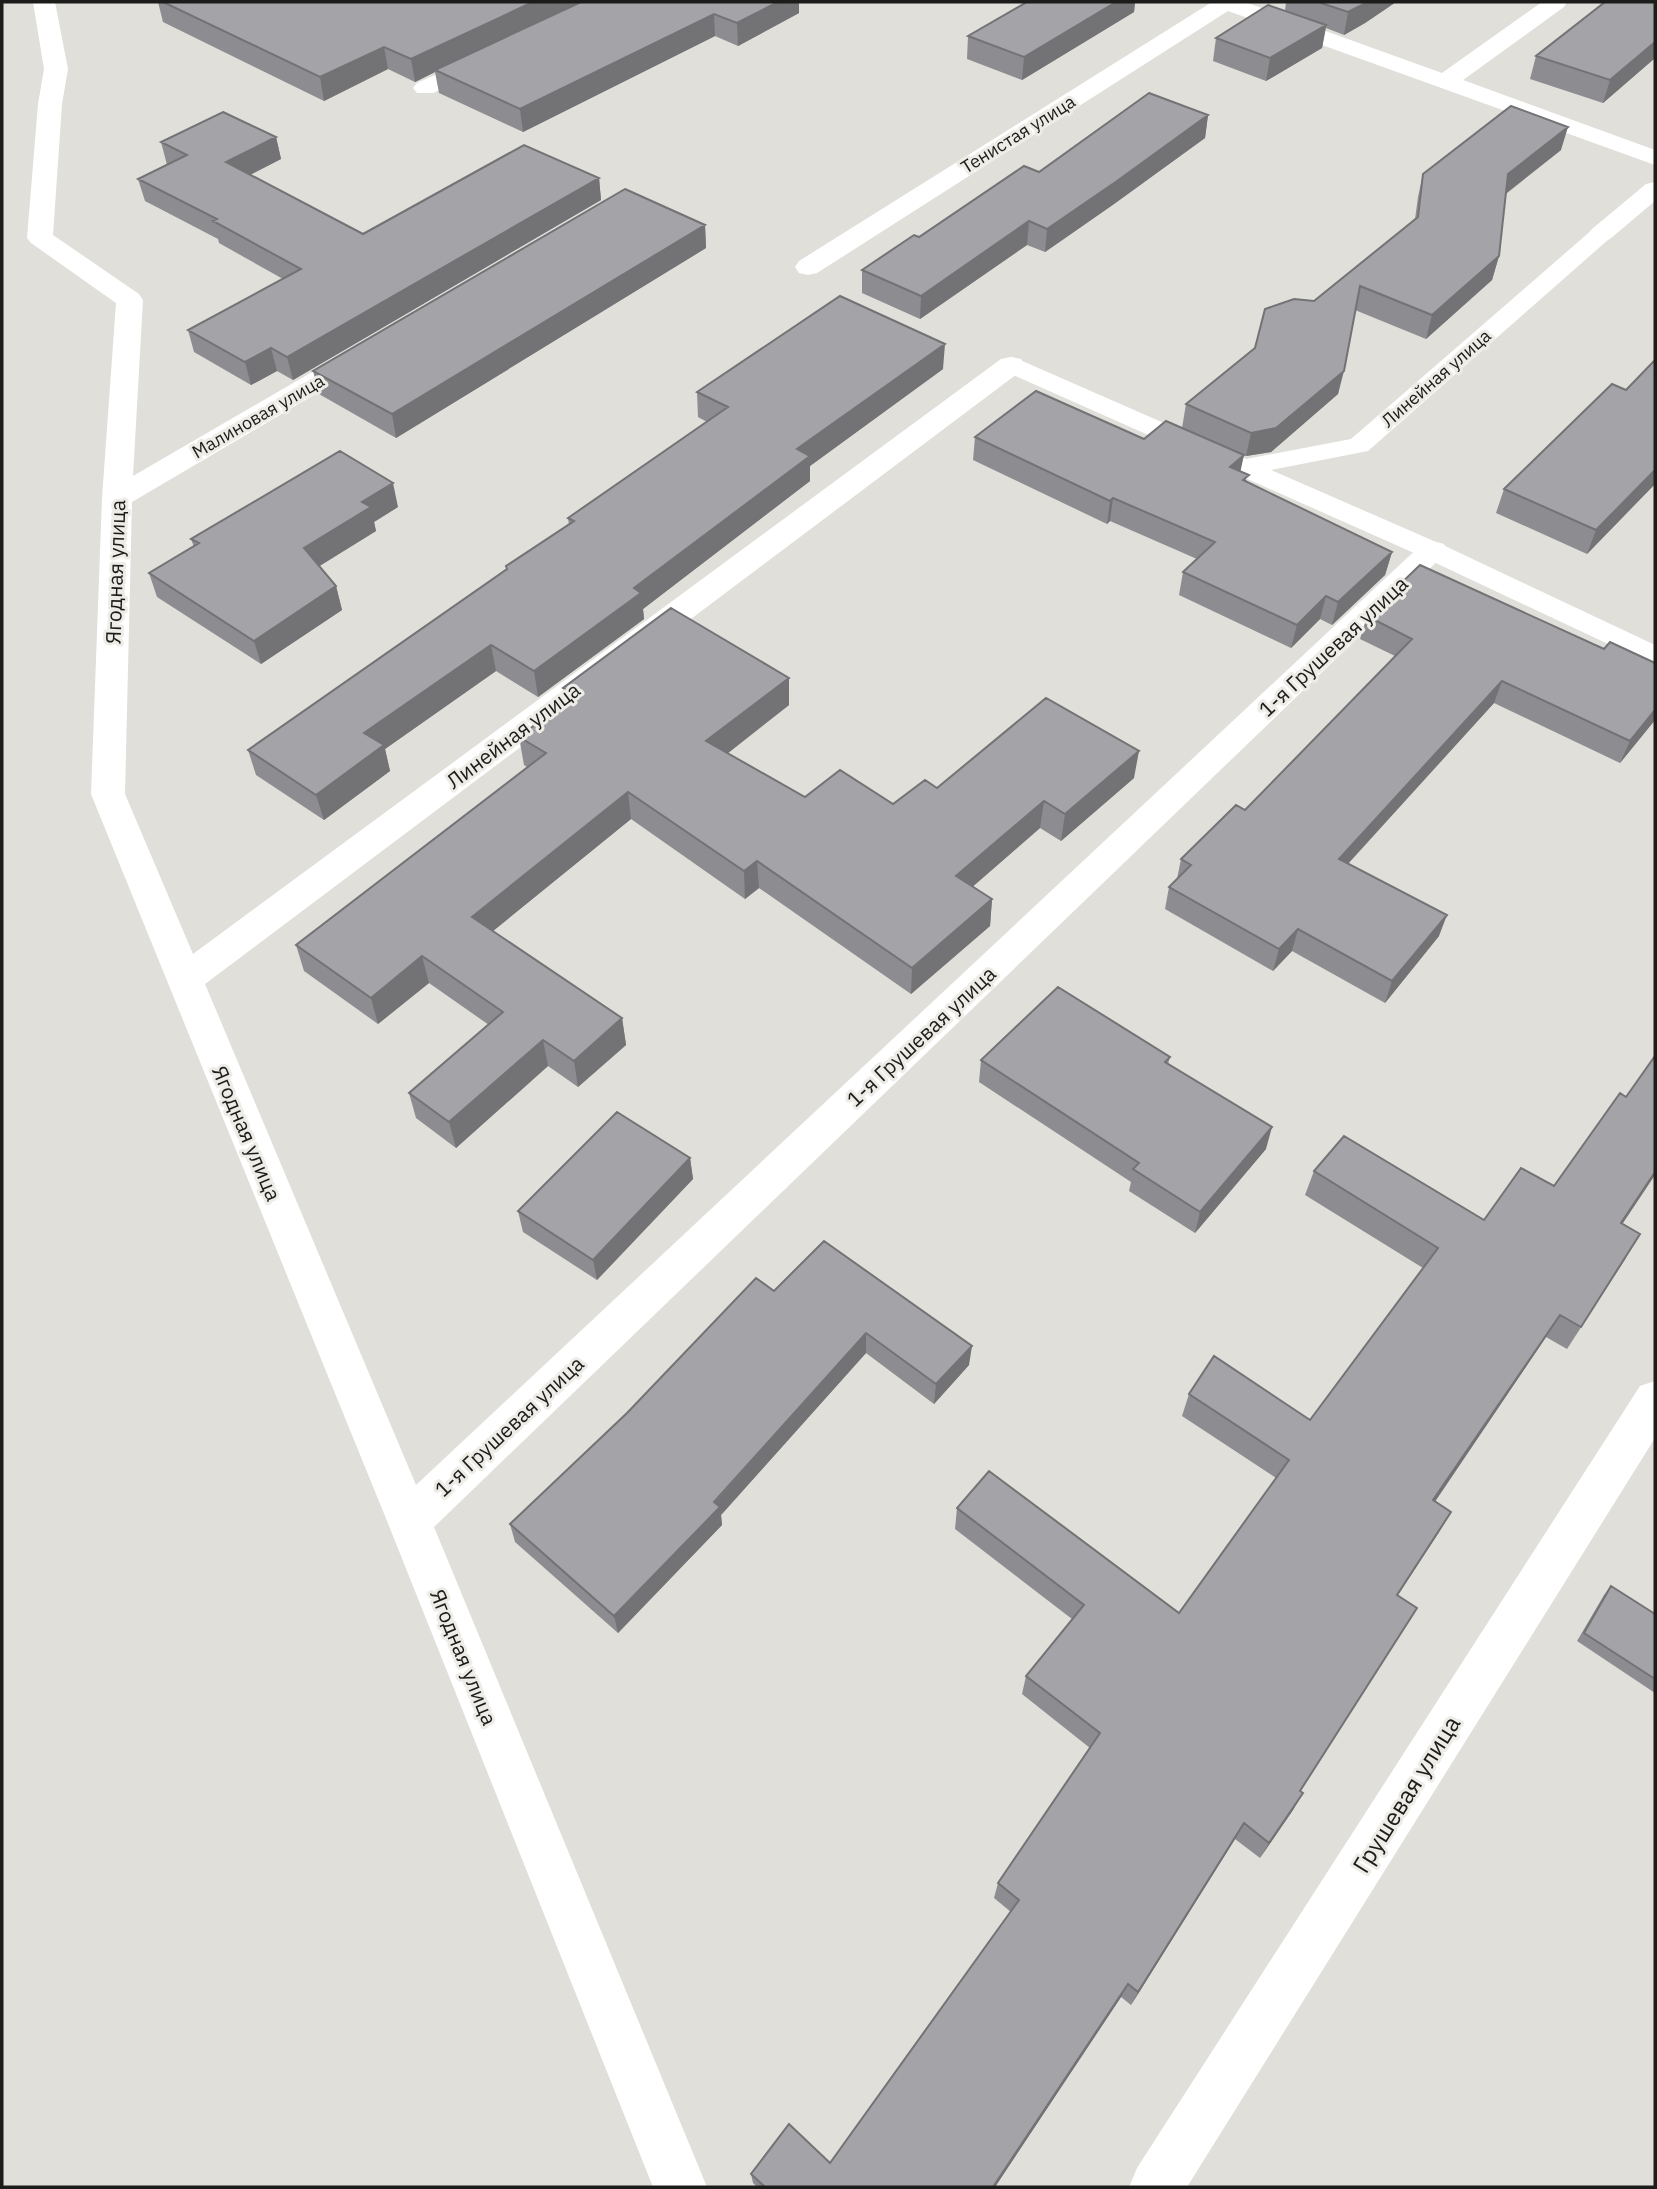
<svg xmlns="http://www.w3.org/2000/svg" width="1657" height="2189" font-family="'IBM Plex Sans',sans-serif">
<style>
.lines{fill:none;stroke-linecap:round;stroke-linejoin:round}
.service{fill:#fff;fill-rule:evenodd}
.minor{fill:#fff;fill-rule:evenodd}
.wall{fill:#8d8c90}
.shaded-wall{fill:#737275}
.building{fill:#a4a3a7;stroke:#737275;stroke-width:2}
.labels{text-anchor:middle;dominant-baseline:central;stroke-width:6;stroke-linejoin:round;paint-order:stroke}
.far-street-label{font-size:18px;fill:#1c1c1a;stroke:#eeece7}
.street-label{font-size:21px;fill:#1c1c1a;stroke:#eeece7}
.near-street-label{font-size:24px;fill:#1c1c1a;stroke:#eeece7}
</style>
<rect width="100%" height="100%" fill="#e0dfda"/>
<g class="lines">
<path class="service" d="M1601 227 1609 229 1613 234 1609 239 1368 451 1271 470 1443 545 1655 645V666L1423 557 1002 370 998 365 1002 360 1011 357 1020 360 1246 459 1351 439 1593 229Z"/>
<path class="minor" d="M33 2H55L68 69 62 104 53 235 139 294 143 300 133 476 350 350 360 348 370 350 374 356 370 362 132 502 125 794 193 954 1001 359 1011 357 1021 359 1025 365 1021 371 205 984 416 1485 1422 544 1433 541 1444 544 1448 551 434 1527 707 2187H653L387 1521 91 794 102 498 116 303 31 243 27 238 38 104 44 69Z
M1212 2H1245L1442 73 1542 2H1567L1564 7 1463 80 1655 150V165L1228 11 817 273 808 275 799 273 795 267 799 261Z
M483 54 491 56 495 61 491 66 433 93H417L413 88 417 83Z
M1655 182V201L1610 239 1601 242 1592 239 1588 234 1592 229 1646 184Z
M1655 1381V1438L1187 2187H1129L1137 2168 1640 1386Z"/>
</g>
<path class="wall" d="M158 2H799V13L738 46 715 36 523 132 439 93 435 72 415 82 388 69 324 101 163 22Z
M1025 2H1135L1134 12 1022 80 967 59 968 36 1026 2Z
M1286 2H1396L1365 23 1344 35 1326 28 1322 48 1266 81 1213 61 1216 38 1285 11Z
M1655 2V58L1603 103 1530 79 1536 56Z
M1208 115 1205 138 1114 204 1045 252 1027 245 920 319 862 293V270L919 237 1039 172Z
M276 137 281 159 250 175 363 234 599 178 601 200 293 380 277 371 251 385 194 352 188 330 283 279 219 243 218 239 145 201 138 179 167 165 161 142Z
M1561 150 1506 194 1499 256 1492 280 1426 339 1355 310 1338 394 1271 452 1246 456 1182 428 1186 404 1415 219 1418 197 1423 174Z
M705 225 706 248 396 438 319 394 313 371Z
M1655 360V484L1587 554 1496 513 1504 489 1626 390Z
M943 369 810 466V481L643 609 644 619 538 697 496 671 385 749 390 771 324 820 256 775 248 750 506 570V566L569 525 568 518 707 422 698 417 697 392Z
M975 437 1144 439 1241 471 1248 483 1392 552 1385 575 1332 625 1320 619 1291 648 1179 595 1183 572 1197 559 1110 521 1107 524 973 460Z
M398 507 374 522 376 531 319 566 336 586 342 610 261 664 157 597 149 573 194 547 191 539Z
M1367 616 1604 649 1655 663V720L1620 763 1494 703 1348 864 1439 936 1385 1003 1292 951 1273 971 1165 909 1169 887 1177 879 1181 859 1245 810 1395 656 1360 639Z
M563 688 789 705 727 753 805 797 893 804 937 788 1134 778 1061 841 1040 828 973 886 992 899 990 926 911 994 759 888 745 899 631 819 493 931 622 1018 626 1045 578 1087 548 1066 456 1148 416 1118 409 1093 489 1025 429 983 378 1024 304 971 296 945 527 767 524 765 519 737 565 702Z
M1170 1057 1168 1064 1266 1149 1195 1233 1129 1191 1131 1182 979 1082 981 1060Z
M690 1158 693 1179 597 1280 523 1232 518 1211Z
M1314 1171 1484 1220 1622 1224 1626 1258 1567 1349 1546 1337 1435 1501 1439 1532 1398 1595 1300 1791 1293 1810 1260 1858 1235 1839 1131 2005 1121 1997 995 2187H757L753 2183 751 2174 830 2163 1011 1912 994 1898 998 1883 1090 1748 1022 1694 1026 1676 1072 1619 955 1529 957 1508 1179 1613 1276 1478 1182 1416 1189 1394 1310 1420 1423 1268 1305 1195Z
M774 1291 969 1365 934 1404 866 1353 721 1515 722 1525 618 1633 515 1542 510 1524Z
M1611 1586 1655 1614V1693L1577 1641 1604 1595Z"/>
<path class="shaded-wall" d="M533 2H583L435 70V72L415 82 411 59Z
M778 2H799V13L738 46 737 23Z
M1116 2H1135L1134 12 1022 80 1024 57Z
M1368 2H1396L1365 23 1344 35 1348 12Z
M714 14 715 36 523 132 520 109Z
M1326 25 1322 48 1266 81 1270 58Z
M1655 42V58L1603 103 1610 80Z
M384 47 388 69 324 101 320 77Z
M1208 115 1205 138 1114 204 1045 252 1047 229Z
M1568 127 1561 150 1501 197 1508 174Z
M276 137 281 159 232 184 226 162Z
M599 178 601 200 293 380 287 357Z
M1029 221 1027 245 920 319 921 296Z
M705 225 706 248 396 438 392 414Z
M1499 256 1492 280 1426 339 1432 315Z
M945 344 943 369 810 466V481L643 609 644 619 538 697 534 671 634 588 797 449Z
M271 348 277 371 251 385 245 362Z
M1344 371 1338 394 1271 452 1246 456 1251 433Z
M1244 455 1239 478 1230 467Z
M1655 470V484L1587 554 1596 530Z
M393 483 398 507 374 522 376 531 310 572 304 548 362 502Z
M1113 498 1110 521 1107 524 1110 501Z
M1392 552 1385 575 1332 625 1338 602Z
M336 586 342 610 261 664 254 641Z
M1326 596 1320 619 1291 648 1297 625Z
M491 645 496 671 385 749 390 771 324 820 316 795 364 733Z
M789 678V705L708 769 706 741Z
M1502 681 1494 703 1332 881 1339 859Z
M1655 710V720L1620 763 1630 741Z
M1139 751 1134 778 1061 841 1065 814Z
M628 792 631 819 477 944 472 917Z
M1044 801 1040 828 954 903 956 876Z
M757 861 759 888 745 899 744 871Z
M992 899 990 926 911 994 912 968Z
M1447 915 1439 936 1385 1003 1392 981Z
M1298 929 1292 951 1273 971 1279 949Z
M422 956 429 983 378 1024 371 998Z
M622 1018 626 1045 578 1087 574 1061Z
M543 1040 548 1066 456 1148 449 1122Z
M1272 1127 1266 1149 1195 1233 1200 1212Z
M690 1158 693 1179 597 1280 593 1260Z
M1655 1172V1175L1607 1247 1621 1223Z
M1560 1315 1546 1337 1422 1521 1433 1500Z
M866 1333V1353L721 1515 722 1525 618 1633 614 1616Z
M972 1346 969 1365 934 1404 936 1384Z
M1451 1512 1439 1532 1385 1614 1397 1595Z
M1303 1793 1293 1810 1260 1858 1269 1843Z
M1244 1823 1235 1839 1131 2005 1138 1992Z
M1128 1984 1121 1997 995 2187H993Z"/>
<path class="building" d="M163 2H533L411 59 384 47 320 77Z
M581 2H778L737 23 714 14 520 109 435 70Z
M1027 2H1116L1024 57 968 36Z
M1318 2H1368L1348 12Z
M1605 2H1655V42L1610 80 1536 56Z
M1268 5 1326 25 1270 58 1216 38Z
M1149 93 1208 115 1117 181 1047 229 1029 221 921 296 862 270 914 235 919 237 1024 166 1039 172Z
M1511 106 1568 127 1508 174 1499 256 1432 315 1360 286 1344 371 1276 428 1251 433 1186 404 1255 348 1265 309 1294 299 1314 301 1418 217 1423 174Z
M223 112 276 137 226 162 363 234 524 145 599 178 287 357 271 348 245 362 188 330 301 269 213 221 217 219 138 179 187 155 161 142Z
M625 189 705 225 392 414 313 371Z
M840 296 945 344 797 449 810 456 634 588 641 593 534 671 491 645 364 733 384 745 316 795 248 750 507 569 506 566 574 521 568 518 728 407 697 392Z
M1655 360V470L1596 530 1504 489 1612 384 1626 390Z
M1036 391 1144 439 1166 421 1244 455 1230 467 1249 475 1243 480 1392 552 1338 602 1326 596 1297 625 1183 572 1215 542 1113 498 1110 501 975 437Z
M340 451 393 483 362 502 371 507 304 548 336 586 254 641 149 573 199 543 191 539Z
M1420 565 1604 649 1610 642 1655 663V710L1630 741 1502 681 1339 859 1447 915 1392 981 1298 929 1279 949 1169 887 1191 865 1181 859 1236 805 1245 810 1412 639 1367 616Z
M671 608 789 678 706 741 805 797 840 770 893 804 925 780 937 788 1046 698 1139 751 1065 814 1044 801 956 876 992 899 912 968 757 861 744 871 628 792 472 917 622 1018 574 1061 543 1040 449 1122 409 1093 503 1012 422 956 371 998 296 945 546 753 519 737 574 695 563 688Z
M1058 987 1170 1057 1165 1062 1272 1127 1200 1212 1133 1169 1139 1163 981 1060Z
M1655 1056V1172L1621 1223 1640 1234 1581 1327 1560 1315 1433 1500 1451 1512 1397 1595 1417 1608 1300 1791 1303 1793 1269 1843 1244 1823 1138 1992 1128 1984 993 2187H765L751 2174 789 2124 830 2163 1019 1900 998 1883 1100 1733 1026 1676 1084 1605 957 1508 989 1471 1179 1613 1289 1460 1189 1394 1214 1356 1310 1420 1438 1248 1314 1171 1344 1136 1484 1220 1521 1168 1554 1186 1620 1093 1626 1097Z
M617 1112 690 1158 593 1260 518 1211Z
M824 1241 972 1346 936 1384 866 1333 714 1502 720 1507 614 1616 510 1524 627 1413 756 1278 774 1291Z
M1611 1586 1655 1614V1679L1584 1633Z"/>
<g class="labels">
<g class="far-street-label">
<text transform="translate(1018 134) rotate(-32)">Тенистая улица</text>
<text transform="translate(1436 378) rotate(-41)">Линейная улица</text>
<text transform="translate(258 416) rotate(-30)">Малиновая улица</text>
</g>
<g class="street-label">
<text transform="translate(115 572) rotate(-88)">Ягодная улица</text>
<text transform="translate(1333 646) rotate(-43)">1-я Грушевая улица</text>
<text transform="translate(513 735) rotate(-37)">Линейная улица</text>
<text transform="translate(921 1036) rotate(-43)">1-я Грушевая улица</text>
<text transform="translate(247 1133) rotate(67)">Ягодная улица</text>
<text transform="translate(509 1426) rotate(-43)">1-я Грушевая улица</text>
<text transform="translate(464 1657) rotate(68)">Ягодная улица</text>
</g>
<g class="near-street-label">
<text transform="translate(1406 1794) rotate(-58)">Грушевая улица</text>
</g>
</g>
<rect width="1657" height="2189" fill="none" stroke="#1c1c1a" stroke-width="7"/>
</svg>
